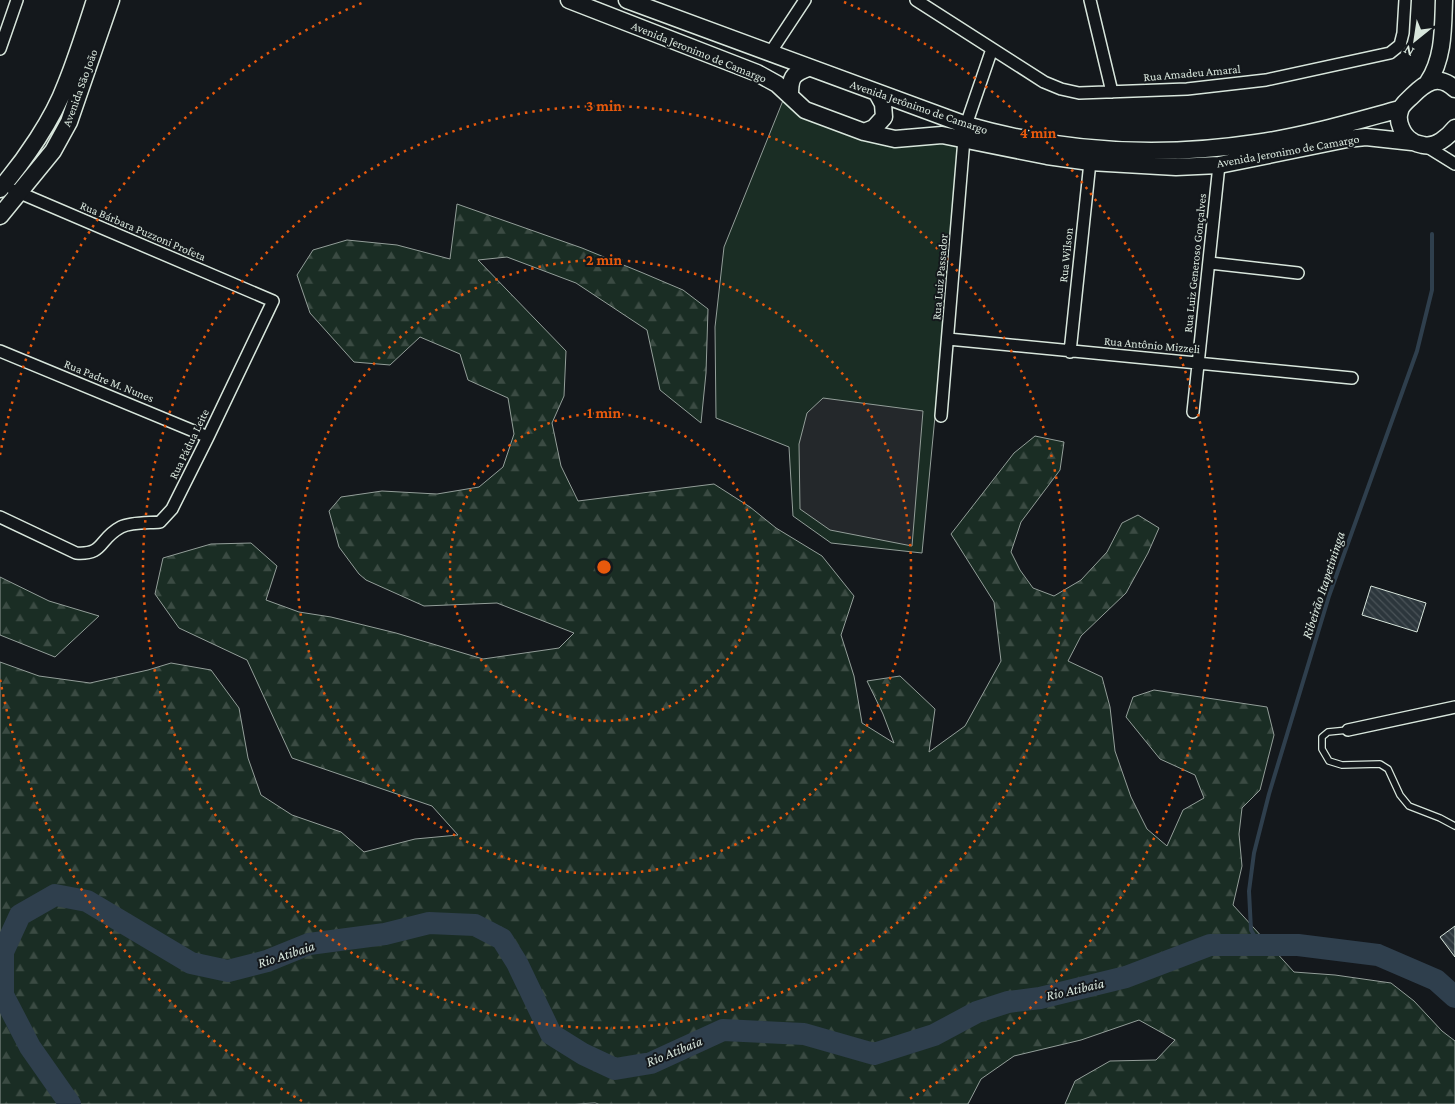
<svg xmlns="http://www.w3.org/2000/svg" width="1455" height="1104" font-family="'Crimson Pro',serif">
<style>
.forest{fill:url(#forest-firs);stroke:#939e99}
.pitch{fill:#1a2d24;stroke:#939e99}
.parking{fill:#24282b;stroke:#939e99}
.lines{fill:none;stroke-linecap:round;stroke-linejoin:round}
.stream{stroke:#2f3f4d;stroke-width:4}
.river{stroke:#2f3f4d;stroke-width:22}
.building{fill:url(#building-back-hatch);stroke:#d8e6dc}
.service-casing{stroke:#d8e6dc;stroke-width:8}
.minor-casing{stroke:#d8e6dc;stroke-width:14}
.secondary-casing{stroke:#d8e6dc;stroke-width:19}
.service{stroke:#14181c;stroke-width:5.5}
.minor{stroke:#14181c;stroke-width:11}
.secondary{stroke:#14181c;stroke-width:16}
.ring{fill:none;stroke:#e8590c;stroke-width:2.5;stroke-dasharray:2.5 5}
.labels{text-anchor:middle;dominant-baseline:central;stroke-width:4;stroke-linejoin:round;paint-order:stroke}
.street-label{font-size:12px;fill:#d8e6dc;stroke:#14181c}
.water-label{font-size:14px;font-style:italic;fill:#d8e6dc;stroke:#14181c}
.centre{fill:#e8590c;stroke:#14181c;stroke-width:2.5}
.ring-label{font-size:15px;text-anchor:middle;font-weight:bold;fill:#e8590c;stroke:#14181c;stroke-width:4;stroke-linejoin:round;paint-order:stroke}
</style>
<defs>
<pattern id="forest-firs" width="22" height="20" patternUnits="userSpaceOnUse" patternTransform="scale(1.25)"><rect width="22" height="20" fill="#1a2d24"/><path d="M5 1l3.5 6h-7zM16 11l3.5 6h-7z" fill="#3b4b43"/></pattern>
<pattern id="building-back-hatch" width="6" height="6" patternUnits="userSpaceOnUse" patternTransform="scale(1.25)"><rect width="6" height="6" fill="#2c363c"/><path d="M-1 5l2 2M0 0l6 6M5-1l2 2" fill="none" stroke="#4a5358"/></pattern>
</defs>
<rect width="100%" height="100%" fill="#14181c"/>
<path class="forest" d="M457 204 582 248 643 273 683 290 708 309 706 373 701 423 660 390 647 330 576 283 507 257 478 260 566 351 564 396 552 423 561 466 578 501 714 484 750 507 776 528 822 556 854 596 841 635 854 676 862 723 894 743 883 714 867 681 900 676 935 709 929 752 965 726 1001 661 994 602 951 534 1014 453 1035 436 1064 442 1060 470 1021 522 1011 552 1020 570 1033 588 1054 596 1081 580 1107 552 1122 523 1138 515 1159 528 1148 553 1126 593 1081 636 1068 661 1102 677 1110 707 1115 751 1131 797 1147 829 1167 846 1183 810 1204 798 1195 775 1160 759 1126 717 1133 697 1154 690 1267 707 1274 735 1260 790 1242 808 1239 834 1242 866 1233 905 1294 972 1335 975 1391 983 1414 1001 1442 1031 1455 1041V1104H1065L1075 1081 1110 1061 1156 1060 1175 1040 1139 1020 1081 1040 1014 1056 981 1079 968 1104H599L595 1103 575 1104H0V662L39 676 90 683 148 670 171 663 211 670 239 708 248 758 261 795 292 815 341 832 364 852 415 839 458 835 432 806 292 758 247 660 179 628 155 594 163 558 211 544 251 543 277 566 266 600 299 612 331 617 396 633 483 659 559 648 574 633 497 603 424 606 366 580 359 574 339 547 329 511 341 497 382 491 437 494 479 487 503 467 514 434 508 398 468 380 460 354 420 337 390 365 354 362 310 313 297 275 313 250 347 240 397 245 450 259Z
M0 577 49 601 99 616 55 657 0 635Z"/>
<path class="pitch" d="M784 98 802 116 961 143 922 553 831 543 793 516 789 447 716 418 715 327 724 247Z"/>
<path class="parking" d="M823 398 923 411 912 546 830 530 800 509 799 444 807 413Z"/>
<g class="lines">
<path class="stream" d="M1260 945 1251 930 1249 891 1254 853 1269 794 1329 596 1417 351 1432 290V234"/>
<path class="river" d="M70 1104 30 1047 3 995V952L20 915 55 895 87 901 191 963 228 971 267 961 309 944 385 934 429 923 475 925 502 939 517 963 551 1034 583 1054 615 1069 651 1063 723 1030 804 1034 874 1054 934 1035 977 1012 1008 1002 1040 998 1126 977 1210 945H1298L1378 955 1436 980 1455 997"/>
</g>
<path class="building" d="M1371 586 1426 603 1417 632 1362 615Z
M1455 926V957L1440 937Z"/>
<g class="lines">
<g class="service-casing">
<path id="service" d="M1348 730 1328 732 1322 737V749L1329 761 1342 765 1380 764 1388 769 1400 795 1409 806 1440 818 1455 826"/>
</g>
<g class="minor-casing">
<path id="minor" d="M916 0 1044 82 1061 89 1079 93 1187 89 1266 80 1390 53 1400 45 1403 33 1405 0
M1090 0 1112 92
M0 49 17 0
M770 53 805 0
M966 125 992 49
M1426 146 1455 164
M1210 263 1298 273
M948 339 1352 378
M0 351 208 437
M1070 352 1090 162
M1193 412 1219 165
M941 416 964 139
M0 517 76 553C105 555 98 539 121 527 131 522 148 523 160 522L172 509 208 437 273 301 13 190
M1348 730 1455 707"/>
</g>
<g class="secondary-casing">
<path id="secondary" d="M569 0 757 73 777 84 805 110 864 132 895 139 942 135 1047 156 1090 162 1176 167 1219 165 1347 139 1366 137 1412 142
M627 0 966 125C1061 152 1158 158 1256 143 1305 136 1352 122 1400 109
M1428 82C1444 58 1443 28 1444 0
M1455 89C1438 73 1425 83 1412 96 1408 100 1401 105 1400 111 1396 121 1403 136 1412 141 1414 143 1419 144 1423 145 1435 148 1448 137 1455 128
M790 96C790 78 792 74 808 68
M864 132 874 128 884 117 883 104 877 93
M0 189C25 160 53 119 66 84 77 57 86 28 95 0
M0 216 53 151 69 122 111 0"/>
</g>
<use href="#service" class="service"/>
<use href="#minor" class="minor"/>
<use href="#secondary" class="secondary"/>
</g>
<g class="ring">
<circle cx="604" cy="567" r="154"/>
<circle cx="604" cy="567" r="307"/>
<circle cx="604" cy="567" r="461"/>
<path d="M302 1101A614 614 0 0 1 0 679M0 455A614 614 0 0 1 364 2M844 2A614 614 0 0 1 906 1101"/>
</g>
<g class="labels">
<g class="street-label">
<text transform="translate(699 52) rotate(22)">Avenida Jeronimo de Camargo</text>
<text transform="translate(1192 73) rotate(-5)">Rua Amadeu Amaral</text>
<text transform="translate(80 88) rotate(-70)">Avenida São João</text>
<text transform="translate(919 107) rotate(19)">Avenida Jerônimo de Camargo</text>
<text transform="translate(1288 151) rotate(-10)">Avenida Jeronimo de Camargo</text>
<text transform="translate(143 231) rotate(23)">Rua Bárbara Puzzoni Profeta</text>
<text transform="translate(1066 255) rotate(-84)">Rua Wilson</text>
<text transform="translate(1195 263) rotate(-84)">Rua Luiz Generoso Gonçalves</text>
<text transform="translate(940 277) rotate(-85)">Rua Luiz Passador</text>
<text transform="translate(1152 345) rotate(5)">Rua Antônio Mizzeli</text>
<text transform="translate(109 381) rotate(22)">Rua Padre M. Nunes</text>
<text transform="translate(189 444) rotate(-64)">Rua Pádua Leite</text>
</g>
<g class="water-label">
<text transform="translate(1323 585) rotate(-72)">Ribeirão Itapetininga</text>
<text transform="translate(286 954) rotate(-18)">Rio Atibaia</text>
<text transform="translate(1075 989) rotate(-13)">Rio Atibaia</text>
<text transform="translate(674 1051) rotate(-22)">Rio Atibaia</text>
</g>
</g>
<circle cx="604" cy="567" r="8" class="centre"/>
<g class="ring-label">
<text x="604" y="111">3 min</text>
<text x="1038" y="138">4 min</text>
<text x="604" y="265">2 min</text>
<text x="604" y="418">1 min</text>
</g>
<g transform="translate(1415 40) rotate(210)" stroke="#14181c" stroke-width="4" paint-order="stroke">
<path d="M0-4L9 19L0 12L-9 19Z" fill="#d8e6dc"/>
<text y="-8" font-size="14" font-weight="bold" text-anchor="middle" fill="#d8e6dc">N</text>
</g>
</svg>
